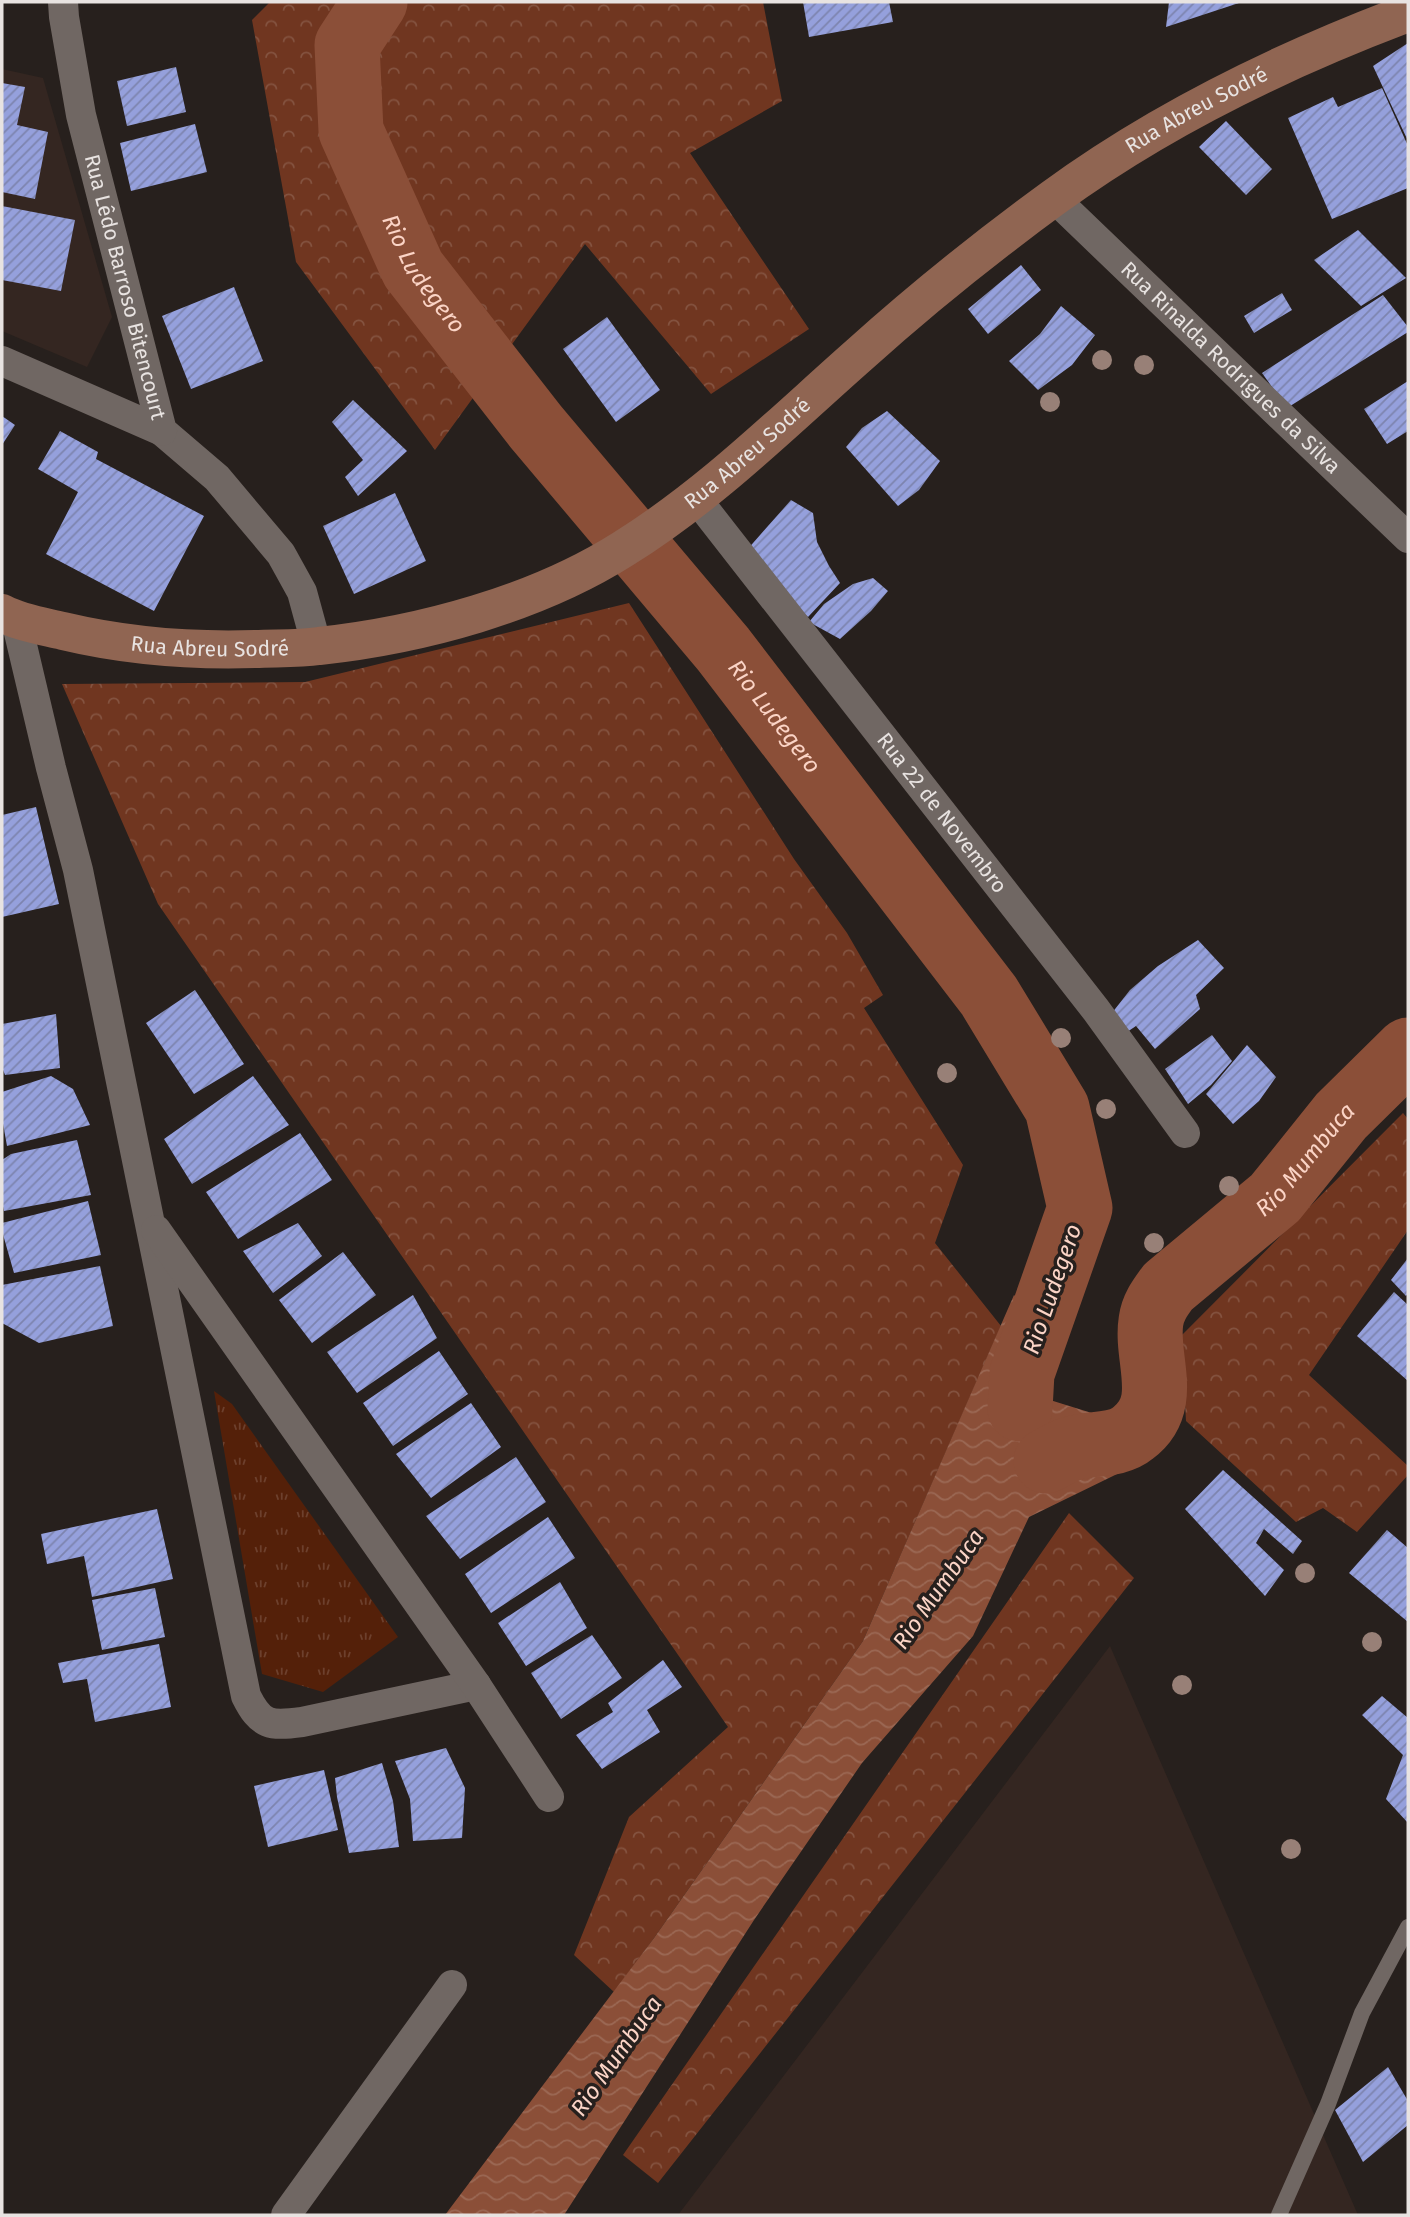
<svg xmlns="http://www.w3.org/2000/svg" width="1410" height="2217" font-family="'Fira Sans',sans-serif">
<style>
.built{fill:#342621}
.grass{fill:url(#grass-tufts)}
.forest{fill:url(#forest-crowns)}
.water{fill:url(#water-waves)}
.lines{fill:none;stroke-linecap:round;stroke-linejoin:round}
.river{stroke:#8b4f38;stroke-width:65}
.building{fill:url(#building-hatch)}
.lane{stroke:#706763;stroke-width:16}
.street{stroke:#706763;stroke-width:30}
.secondary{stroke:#906552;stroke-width:38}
.tree{fill:#988077}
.labels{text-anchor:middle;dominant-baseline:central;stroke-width:7;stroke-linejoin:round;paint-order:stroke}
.street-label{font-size:21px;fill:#e8e3e1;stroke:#27201d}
.water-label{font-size:23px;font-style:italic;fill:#fbd4c6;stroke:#27201d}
</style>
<defs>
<pattern id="grass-tufts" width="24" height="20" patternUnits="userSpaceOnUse" patternTransform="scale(1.75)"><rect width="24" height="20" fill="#542009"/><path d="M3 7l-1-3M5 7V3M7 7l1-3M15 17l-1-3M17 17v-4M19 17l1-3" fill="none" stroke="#6d402d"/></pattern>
<pattern id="forest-crowns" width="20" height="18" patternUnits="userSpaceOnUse" patternTransform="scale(1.75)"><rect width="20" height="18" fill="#703620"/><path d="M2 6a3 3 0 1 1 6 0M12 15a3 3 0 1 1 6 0" fill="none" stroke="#845340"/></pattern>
<pattern id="water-waves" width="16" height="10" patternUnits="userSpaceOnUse" patternTransform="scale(1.75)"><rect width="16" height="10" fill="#8b4f38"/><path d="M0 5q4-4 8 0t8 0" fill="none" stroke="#9b6854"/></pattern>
<pattern id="building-hatch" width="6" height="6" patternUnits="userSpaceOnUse" patternTransform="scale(1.75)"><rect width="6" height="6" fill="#95a0dc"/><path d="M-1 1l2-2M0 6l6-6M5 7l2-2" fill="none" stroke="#7d84ae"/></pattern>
</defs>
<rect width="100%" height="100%" fill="#27201d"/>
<path class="built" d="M2 69 43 78 112 317 87 367 2 331Z
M1110 1646 1358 2215H678Z"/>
<path class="grass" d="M214 1391 232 1404 398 1637 323 1692 262 1674Z"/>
<path class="forest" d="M270 2H763L782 101 690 153 809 329 711 394 585 244 435 450 296 262 252 20Z
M629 603 794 859 847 933 883 995 864 1008 963 1165 935 1243 1001 1326 863 1641 654 1938 614 1992 574 1955 629 1817 728 1727 158 904 62 684 305 682Z
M1403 1113 1408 1119V1230L1309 1375 1408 1466V1475L1357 1532 1323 1508 1296 1522 1186 1421 1181 1336Z
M1069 1513 1134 1578 658 2183 623 2155Z"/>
<path class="water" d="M1014 1295 1051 1334 1050 1400 1111 1419 1154 1456 1029 1517 973 1636 862 1763 754 1920 564 2215H445L654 1938 863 1641Z"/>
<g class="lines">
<g class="river">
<path id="s1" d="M375 2 347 45 351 131 413 269 536 427 723 649 989 996 1057 1108 1080 1208 1022 1373 1020 1409"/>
<path id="s2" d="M1046 1461C1054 1457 1062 1452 1070 1449 1090 1442 1116 1447 1133 1433 1172 1404 1145 1359 1151 1321 1153 1307 1160 1298 1168 1287L1275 1198 1341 1116 1408 1050"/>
</g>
</g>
<path class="building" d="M803 2H889L893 22 809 37Z
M1169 2H1242L1166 27Z
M1408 43V141L1373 66Z
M176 67 186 112 127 126 117 81Z
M2 83 25 87 17 125 48 132 35 199 2 192Z
M1382 88 1408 146V188L1332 219 1288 118 1333 97 1338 107Z
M1226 121 1272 169 1246 195 1199 147Z
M195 124 207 172 131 191 120 143Z
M2 206 75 220 61 291 2 280Z
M1358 230 1406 278 1361 306 1314 260Z
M1021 265 1041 290 988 334 968 309Z
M234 287 263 361 191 389 162 316Z
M1282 293 1292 310 1254 333 1244 316Z
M1383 295 1408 327V332L1287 408 1262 373Z
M1061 306 1095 335 1072 365 1038 390 1009 361 1040 334Z
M607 317 660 390 616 422 563 349Z
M1408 381V431L1387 444 1364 409Z
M353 400 407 451 358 496 345 477 363 460 332 422Z
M887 411 940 461 919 490 898 506 846 447 862 428Z
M2 416 15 425 2 445Z
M60 431 98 452 96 459 204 516 154 611 46 554 78 492 38 469Z
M395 493 426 561 354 594 323 526Z
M791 500 813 513 817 542 829 566 840 583 808 617 788 600 746 551Z
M873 578 888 591 871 611 840 639 809 622 824 604 853 584Z
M36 807 59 904 2 917V815Z
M1198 940 1224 968 1196 995 1200 1009 1155 1049 1136 1026 1121 1036 1108 1018 1130 990 1158 966Z
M195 990 244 1064 194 1094 146 1023Z
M56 1014 60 1068 5 1075 2 1067V1024Z
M1212 1035 1232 1061 1211 1085 1188 1104 1165 1069Z
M1247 1045 1276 1077 1259 1101 1233 1124 1206 1094Z
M51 1076 73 1089 90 1125 7 1146 2 1118V1092Z
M253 1076 289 1125 192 1184 164 1139Z
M300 1133 332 1180 238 1239 206 1192Z
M77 1140 91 1195 4 1211 2 1201V1160L11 1154Z
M88 1201 101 1255 14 1273 2 1231V1223Z
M298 1223 322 1256 273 1293 243 1251Z
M343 1252 376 1295 312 1343 279 1300Z
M1408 1258V1293L1406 1296 1391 1280Z
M100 1266 113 1326 39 1343 2 1323V1285Z
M1394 1292 1408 1305V1381L1357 1336Z
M413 1295 437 1338 357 1393 327 1352Z
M439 1351 468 1394 393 1446 363 1403Z
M471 1403 501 1447 431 1498 396 1454Z
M516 1457 546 1502 460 1559 426 1516Z
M1223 1470 1302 1541 1293 1554 1264 1529 1256 1543 1284 1570 1265 1596 1185 1509Z
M157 1509 173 1579 92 1597 84 1556 47 1564 41 1534Z
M548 1517 575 1558 491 1613 465 1574Z
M1387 1530 1408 1548V1622L1349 1573Z
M560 1582 587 1628 526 1666 498 1623Z
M155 1588 165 1637 102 1650 92 1600Z
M592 1635 622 1678 561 1719 531 1673Z
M159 1644 171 1707 95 1722 87 1679 63 1683 58 1663Z
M663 1660 682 1687 647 1710 660 1732 602 1769 576 1735 613 1712 608 1703Z
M1382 1696 1408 1718V1823L1386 1799 1403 1755 1362 1715Z
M446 1748 465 1788 462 1838 413 1841 410 1799 395 1761Z
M382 1763 393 1801 399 1847 349 1853 337 1797 335 1778Z
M324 1770 338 1830 268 1847 254 1786Z
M1388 2067 1408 2101V2125L1363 2162 1335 2110Z"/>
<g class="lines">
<path class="lane" d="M1279 2215 1328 2104 1362 2013 1408 1927"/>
<g class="street">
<path id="s3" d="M63 2 64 17 81 115 162 431 217 478 281 554 302 592 317 647"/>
<path id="s4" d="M1054 198 1408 538"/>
<path d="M2 361 162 431"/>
<path id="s5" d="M695 497 1096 1010 1185 1133"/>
<path d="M16 620 51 768 78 870 246 1696C261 1726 270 1726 302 1722L476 1685"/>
<path d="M156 1230 476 1685 549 1797"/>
<path d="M286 2215 452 1985"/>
</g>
<path class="secondary" id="s6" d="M2 613C21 623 42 626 63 631 126 646 190 651 255 649 276 648 298 649 319 646 421 635 536 604 623 549 710 495 783 422 859 355 920 300 986 247 1053 198 1161 119 1283 60 1408 13"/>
</g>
<g class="tree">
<circle cx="1102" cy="360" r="10"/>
<circle cx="1144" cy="365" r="10"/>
<circle cx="1050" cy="402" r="10"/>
<circle cx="1061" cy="1038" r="10"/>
<circle cx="947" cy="1073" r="10"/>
<circle cx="1106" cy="1109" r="10"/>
<circle cx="1229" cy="1186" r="10"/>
<circle cx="1154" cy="1243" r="10"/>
<circle cx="1305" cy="1573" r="10"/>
<circle cx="1372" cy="1642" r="10"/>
<circle cx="1182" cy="1685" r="10"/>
<circle cx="1291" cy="1849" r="10"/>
</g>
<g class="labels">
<g class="street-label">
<text stroke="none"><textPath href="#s6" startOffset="1367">Rua Abreu Sodré</textPath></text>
<text stroke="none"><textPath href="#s3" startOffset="292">Rua Lêdo Barroso Bitencourt</textPath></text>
<text stroke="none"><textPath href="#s4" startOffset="245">Rua Rinalda Rodrigues da Silva</textPath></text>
<text stroke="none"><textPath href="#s6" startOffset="800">Rua Abreu Sodré</textPath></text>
<text stroke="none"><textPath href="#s6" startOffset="212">Rua Abreu Sodré</textPath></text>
<text stroke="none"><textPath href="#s5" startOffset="401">Rua 22 de Novembro</textPath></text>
</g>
<g class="water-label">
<text stroke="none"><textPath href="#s1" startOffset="298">Rio Ludegero</textPath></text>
<text stroke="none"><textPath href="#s1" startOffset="864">Rio Ludegero</textPath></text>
<text stroke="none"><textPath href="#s2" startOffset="438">Rio Mumbuca</textPath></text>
<text transform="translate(1052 1289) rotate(-71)">Rio Ludegero</text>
<text transform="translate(938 1589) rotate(-55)">Rio Mumbuca</text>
<text transform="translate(616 2056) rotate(-55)">Rio Mumbuca</text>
</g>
</g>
<rect width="1410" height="2217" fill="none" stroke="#e8e3e1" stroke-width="7"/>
</svg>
